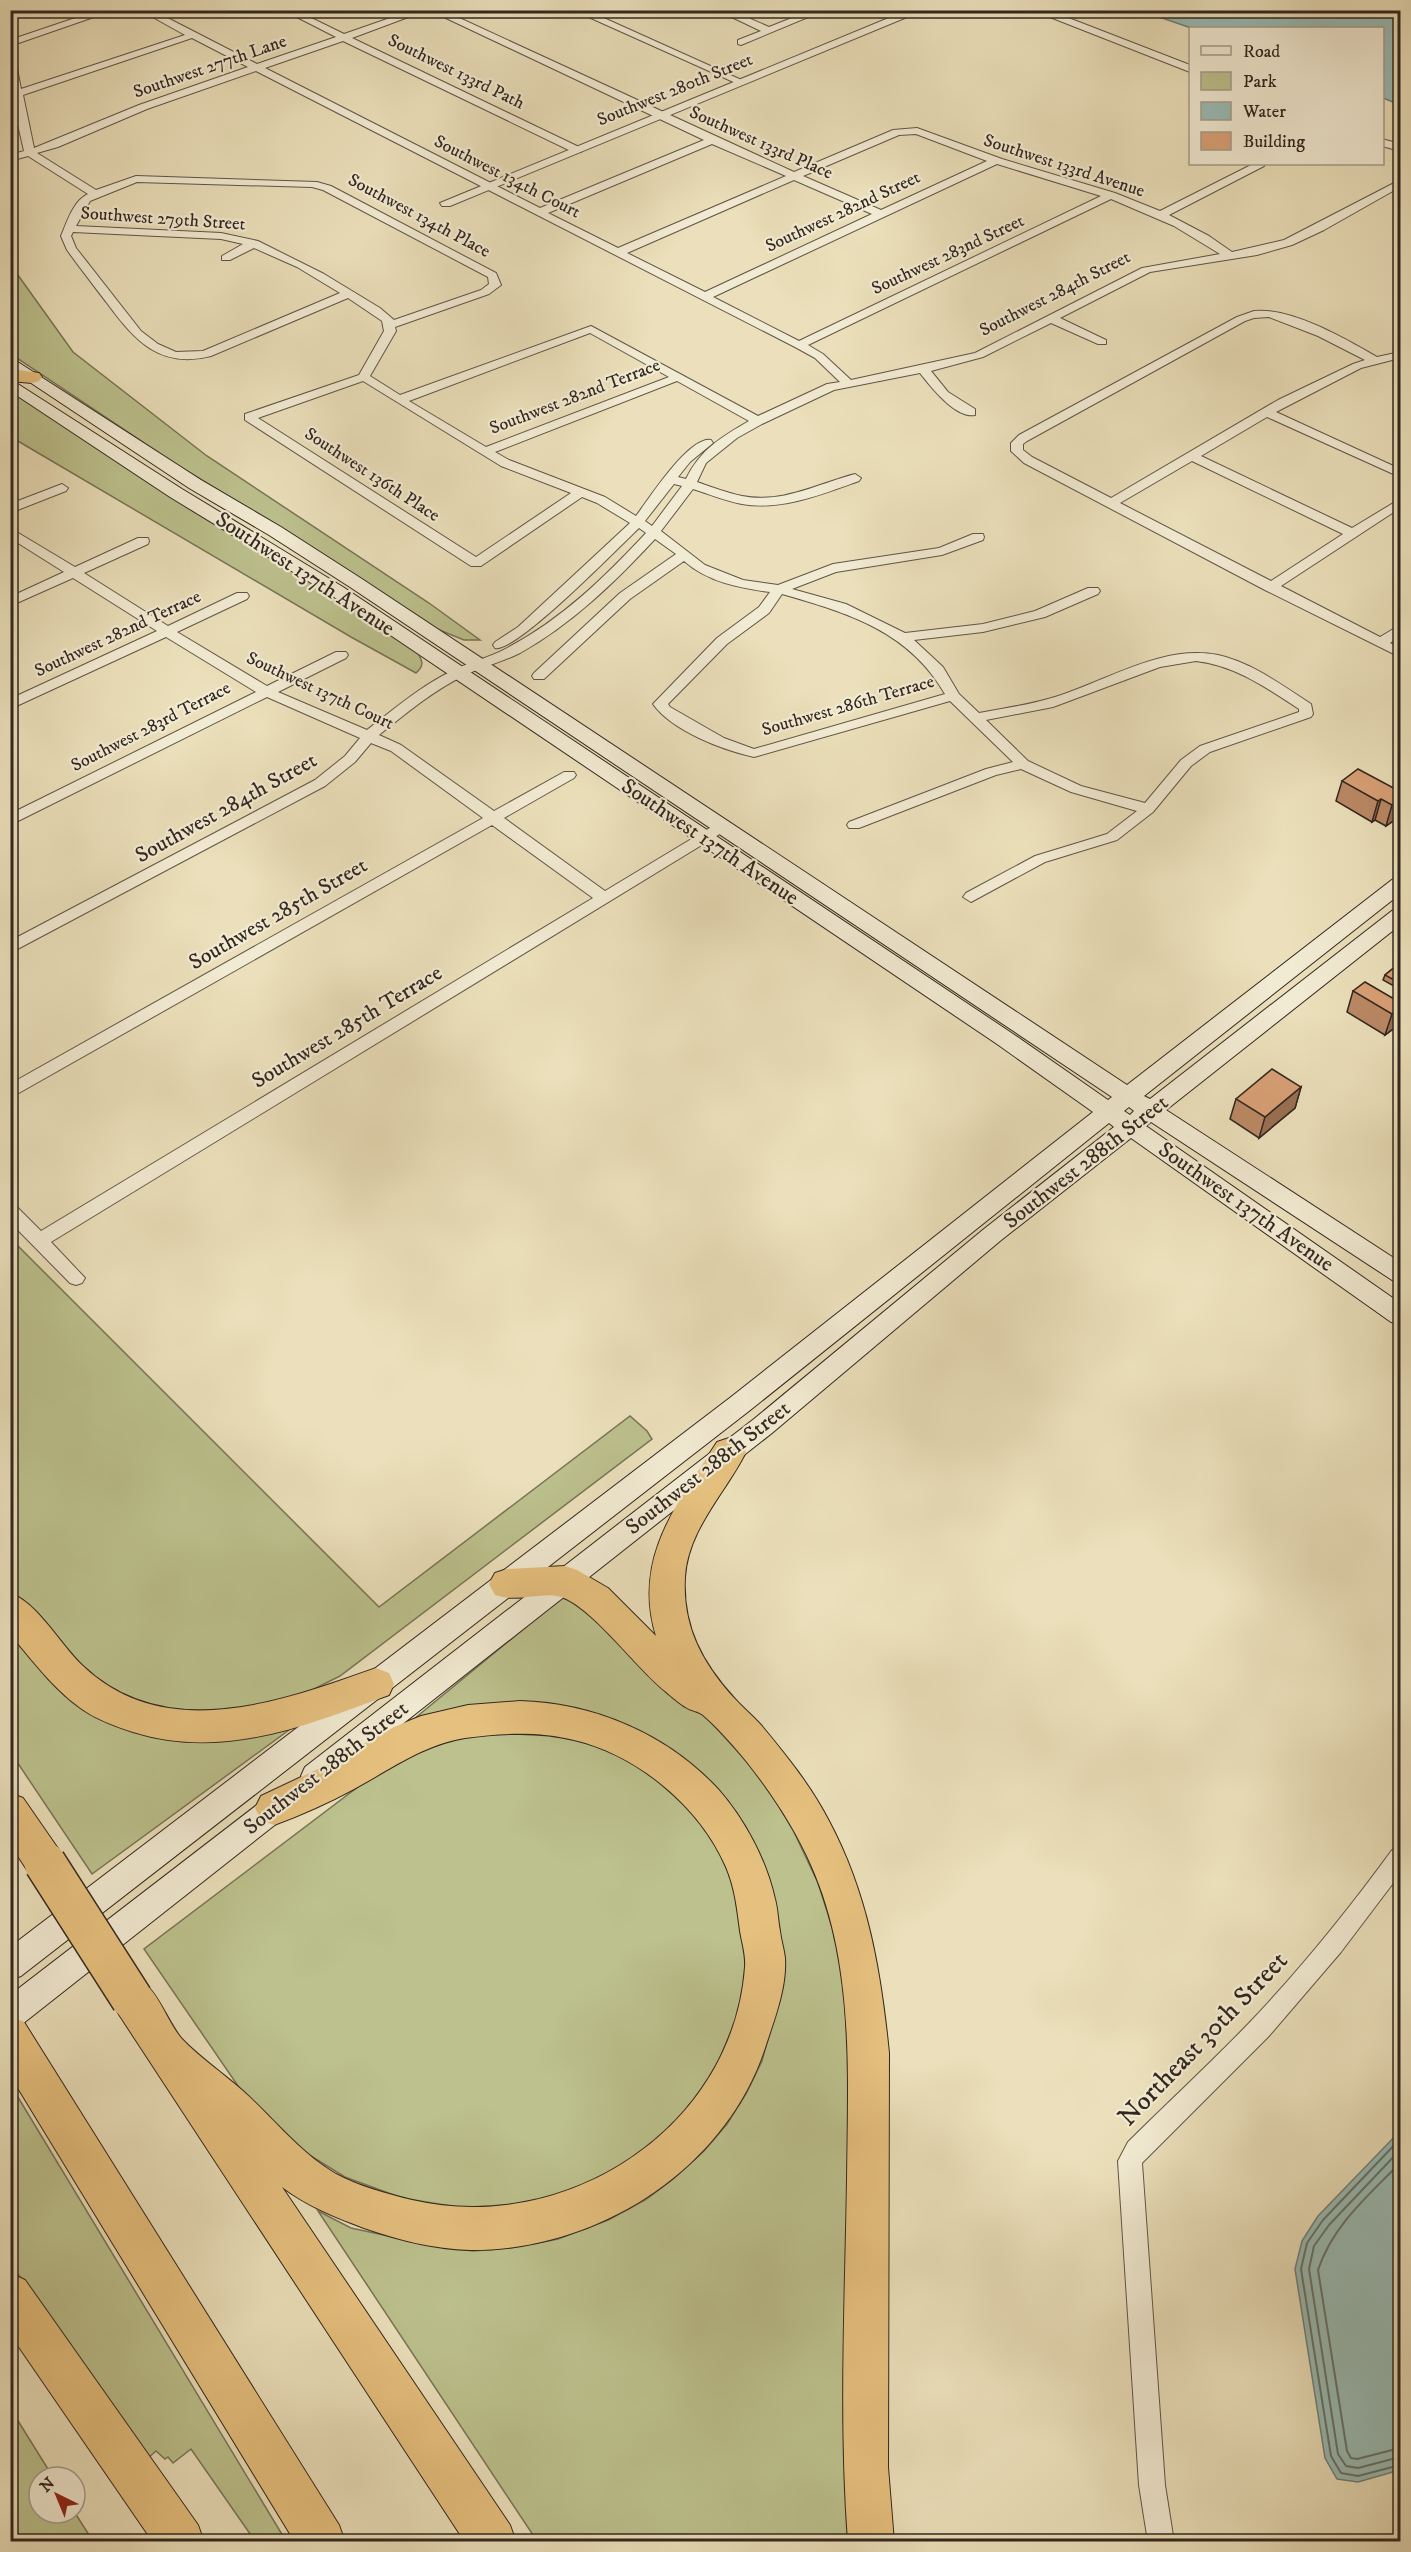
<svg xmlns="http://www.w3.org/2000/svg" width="1411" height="2552" font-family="'IM FELL DW Pica',serif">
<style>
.green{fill:#bcc18d;stroke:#777456;stroke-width:1.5}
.water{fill:#99bcb6;stroke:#70807a;stroke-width:1.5}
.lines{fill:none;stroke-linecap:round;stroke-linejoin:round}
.shore{stroke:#66726b;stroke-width:2}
.minor-casing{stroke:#605547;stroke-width:2}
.tertiary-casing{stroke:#605547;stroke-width:2}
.secondary-casing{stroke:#322720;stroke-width:2}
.motorway-casing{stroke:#322720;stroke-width:2}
.minor{fill:#f2ebd3;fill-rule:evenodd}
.tertiary{fill:#f2ebd3;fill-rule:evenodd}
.secondary{fill:#f2ebd3;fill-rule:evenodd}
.motorway{fill:#e6c07e;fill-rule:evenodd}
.motorway-bridge-casing{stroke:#322720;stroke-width:44;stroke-linecap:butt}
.motorway-bridge{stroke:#e6c07e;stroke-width:41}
.wall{fill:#bb8a66;stroke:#322720;stroke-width:1.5}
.shaded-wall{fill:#997153;stroke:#322720;stroke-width:1.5}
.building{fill:#daa177;stroke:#322720;stroke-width:1.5}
.labels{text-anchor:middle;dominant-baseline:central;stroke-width:4.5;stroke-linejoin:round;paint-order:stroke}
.far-street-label{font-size:18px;fill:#322720;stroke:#f2ebd3}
.street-label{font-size:22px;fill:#322720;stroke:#f2ebd3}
.near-street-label{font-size:27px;fill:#322720;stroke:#f2ebd3}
</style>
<rect width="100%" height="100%" fill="#ebe0bb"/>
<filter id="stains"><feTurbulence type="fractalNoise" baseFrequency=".00333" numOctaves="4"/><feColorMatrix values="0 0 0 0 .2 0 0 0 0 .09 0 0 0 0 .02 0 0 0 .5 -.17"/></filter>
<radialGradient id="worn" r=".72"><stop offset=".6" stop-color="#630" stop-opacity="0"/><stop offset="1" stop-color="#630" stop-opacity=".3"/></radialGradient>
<path class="green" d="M10 264 73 352 207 456 429 603 480 640H464L437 629 293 535 182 468 11 354Z
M11 390 151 484 276 558 418 653C423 662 424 666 416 673L351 637 11 437Z
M10 1238 379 1607 630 1416 647 1431 652 1439 340 1676 278 1707 158 1714 86 1678 11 1596Z
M566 1594 697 1707 748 1763 769 1790 793 1830 818 1883 833 1930 843 1975 849 2066V2541H537L318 2211 351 2228 435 2246 473 2251 510 2248 558 2239 608 2220 645 2200 672 2180 704 2151 727 2124 746 2094 762 2061 778 2001 760 1864 631 1733 403 1728Z
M10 1628 83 1703 289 1730 92 1874 11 1753Z
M554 1729 652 1768 718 1838 747 1921 744 2000 716 2067 685 2113 642 2154 586 2186 531 2203 463 2208 402 2198 345 2177 293 2145 249 2102 144 1949 412 1746 434 1737Z
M10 2084 286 2541H255L191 2449 173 2463 168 2457 165 2459 156 2451 147 2459 11 2264Z
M10 2408 53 2477H39V2513H75L93 2541H11Z"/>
<path class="water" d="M1142 11H1400V105L1383 98 1382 28H1191Z
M1400 2131V2470L1358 2482 1337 2479 1325 2458 1295 2269 1302 2241 1318 2216Z"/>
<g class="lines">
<path class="shore" d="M1400 2139 1323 2220 1307 2243 1301 2269 1331 2456 1341 2473 1358 2476 1400 2465
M1400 2150 1329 2225 1314 2246 1309 2269 1338 2454 1346 2466 1358 2468 1400 2457
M1400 2163C1368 2196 1333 2225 1318 2270L1347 2451 1351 2458 1357 2459 1400 2448"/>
<g class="minor-casing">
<path id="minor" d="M99 10H114L10 46V40Z
M140 10H152L257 64 336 37 283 10H295L344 34 413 10H427L352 38 581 148V152H573L343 41 265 68 540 208 704 140 429 10H442L794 172 893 130 917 128 1002 159 1115 193 1160 211 1253 164H1265L1264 166 1169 215 1209 236 1232 252 1284 240 1400 180V187L1324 230 1292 245 1257 255 1150 272 1060 318 1106 340V344H1098L1051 323 983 357 931 371 948 392 975 409V415C956 419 931 387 920 373L834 390 762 424 737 438 706 463 697 482C712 487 727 493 742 496 782 504 817 484 855 474L861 478 859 481C823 494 781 511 742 504 725 501 709 494 693 489L661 531 705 565 743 580 778 585 833 564 939 548 973 534H983L984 537 983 540 942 555 836 572 792 589 846 604 905 633 983 624 1035 611 1088 588H1098L1100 591 1098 594 1045 617 983 632 914 640 943 667 959 694 979 713C1004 708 1030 705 1055 697 1107 681 1162 644 1218 655 1251 662 1283 686 1311 704L1313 714 1311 717 1210 752 1191 766 1153 812 1117 840 1045 862 971 902 963 897 966 893 1035 856 1107 834 1137 811 1071 792 1021 769 996 775 859 828H849L847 825 849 822 986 769 1013 762 950 701 754 757C723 750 672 731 653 704L717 638 759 607 770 592C739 588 708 582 684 561L630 599 544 679H534L532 676 534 673 620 593 676 554 655 539C615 582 572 624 520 653 502 662 482 667 465 675 434 690 405 714 379 735L401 745 494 811 564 772H574L576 775 574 778 504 818 605 891 718 823H728L730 826 728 829 51 1242 85 1278 82 1283 76 1285 70 1283 10 1222V1205L16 1206 41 1231 593 898 492 825 10 1098V1084L483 818 391 751 371 743 355 762 325 786 10 953V941L315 780 345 756 360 738 267 697 10 825V814L256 692 166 637 10 709V699L157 631 73 578 10 606V597L64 572 10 538V528L75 567 138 538H148L149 541 148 544 84 573 168 626 237 593H247L249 596 247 599 177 632 267 686 336 652H346L348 655 346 658 278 692 367 730C394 709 422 685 454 670 472 661 492 657 509 647 562 619 606 576 646 533L639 528C618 548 516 653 495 648L493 645 495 642 518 627 630 523 597 503 582 497 481 566H471L245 420V414L359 375 384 331 382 321 348 298 211 356C160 369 135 341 107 303 94 286 80 268 67 250L61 236C67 222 73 201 88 194L28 156 10 161V155L24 151 11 94 10 56 15 59 21 89 185 35ZM192 38 248 67 139 105 34 148 23 95ZM256 71 795 347 815 358 840 382 827 384 758 416 591 326 400 395 370 376 396 331 395 327 489 294 501 285 496 273 331 186 317 182 136 176 96 190 37 153 58 147 147 109ZM916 134 987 161 881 210 803 176 899 135ZM712 144 786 176 618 248 548 213ZM997 164 1101 196 799 341 713 297ZM794 180 872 214 705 292 627 253ZM137 182 312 187 323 190 488 277 489 284 481 290 394 320 380 308 324 274 258 241 221 233 76 226 90 201ZM1111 199 1174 226 1220 254 1142 268 975 353 851 380 823 354 808 345ZM73 232 221 239 243 244 222 256V260H230L254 248 297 267 340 293 203 351 176 352 158 344 141 331 76 248 71 236ZM590 333 669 377 486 447 409 401ZM363 381 501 466 571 493 476 557 258 418ZM677 381 749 421C721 437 700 450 686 479L678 477 690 462 713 443 711 440C689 436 649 499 636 516L605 497 509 460 495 452ZM674 484 682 486 652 526 645 521ZM782 594C848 613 909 631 945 694L754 749 724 738 670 707 668 704 727 644 769 613ZM1196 661C1234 665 1267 688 1299 709V712L1200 746 1181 760 1145 803 1081 786 1028 761 986 720 1053 707 1160 667Z
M573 10H586L746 82 738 84Z
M717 10H730L769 27 812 10H825L741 45 738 44V40L761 31Z
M1254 311C1291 307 1346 339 1377 357L1400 352V358L1361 368 1276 412 1400 469V477L1267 417 1201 456 1352 528 1400 499V508L1281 586 1380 637 1400 625V635L1390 643 1400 648V657L1265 590 1024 463 1011 451V443L1019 435 1237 317ZM1269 317 1318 336 1365 360 1353 364 1278 400 1111 498 1032 457 1023 450V444L1027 441 1245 321 1254 318ZM1192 461 1343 534 1271 581 1120 503Z
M62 484 68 488 66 491 10 513V504Z
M1400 1847V1874L1341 1952 1269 2036 1142 2163 1165 2485 1174 2542H1148L1139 2485 1118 2161 1128 2142C1169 2101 1212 2062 1252 2020 1303 1966 1349 1909 1392 1850Z"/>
</g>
<g class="tertiary-casing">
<path id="tertiary" d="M908 10H924L450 206H442L440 203Z
M1032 10H1048L1190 65V72Z
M1382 139 1400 144V151L1382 146Z"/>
</g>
<g class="secondary-casing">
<path id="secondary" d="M10 357 201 480 281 527 362 579 1127 1085 1393 879 1400 877V894L1144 1096 1150 1099 1393 910 1400 908V925L1166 1110 1400 1262V1283L1392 1280 1151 1122 1146 1126 1400 1303V1324L1391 1322 1131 1138 1000 1241 772 1433 325 1785 315 1789 305 1785 301 1776 305 1767 754 1419 984 1229 1114 1127 1109 1123 749 1411 21 1976 10 1980V1947L731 1397 1093 1112 997 1044 331 595 170 497 10 391V379L182 489 343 587 1013 1034 1108 1100 1112 1097 350 587 269 535 189 488 10 369ZM1129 1107 1134 1111 1130 1115 1124 1111Z
M285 1787 295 1791 299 1800 295 1809 21 2025 10 2029V1995L275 1791Z"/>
</g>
<g class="motorway-casing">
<path id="motorway" d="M10 369 39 373 42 377 39 381 32 383 10 381Z
M729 1438 741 1442 746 1452C725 1494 688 1529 685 1577 682 1627 703 1664 735 1699 743 1708 753 1716 761 1725 786 1755 811 1786 829 1821 868 1894 881 1972 889 2053L888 2467 894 2542H848C839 2422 845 2301 847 2181 848 2076 855 1963 811 1865 790 1816 743 1750 703 1715 698 1711 692 1711 687 1708 680 1704 672 1697 665 1691 638 1670 591 1606 561 1597 543 1591 518 1603 495 1595L489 1584 495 1573 507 1569 565 1566 577 1570 608 1588 656 1636C632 1558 678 1503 717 1442Z
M10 1593C38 1603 61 1646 83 1666 166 1745 283 1701 376 1668L389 1673 394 1684 389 1695C306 1726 222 1760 133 1732 114 1726 95 1719 79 1707 52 1687 32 1660 10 1634Z
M520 1701C594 1703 667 1734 718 1789 745 1820 766 1859 775 1899 778 1910 778 1921 780 1931 781 1940 784 1949 785 1958 787 1988 774 2020 765 2048 725 2170 597 2251 470 2250 434 2249 398 2240 364 2228 335 2217 307 2206 282 2187L510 2525 516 2542H465L118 2013 112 1999 118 1985 132 1979C137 1981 142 1982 146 1985 159 1995 170 2026 182 2039 200 2058 224 2074 243 2091 274 2119 300 2153 336 2174 358 2186 387 2194 412 2200 565 2236 733 2129 745 1967 746 1955 742 1943 740 1931 737 1909 735 1888 726 1867 700 1807 638 1755 574 1740 539 1731 501 1733 465 1738 423 1745 391 1769 354 1789 328 1803 301 1815 274 1825L261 1820 255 1808 261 1796 318 1769 394 1727 421 1716 468 1705Z
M10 1793 23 1798 59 1850 64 1863 59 1876 45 1881 31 1876 10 1844Z
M10 2016 24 2022 339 2525 345 2542H295L10 2075Z
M10 2273 25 2280 198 2525 204 2542H153L10 2334Z"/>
</g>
<use href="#minor" class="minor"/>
<use href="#tertiary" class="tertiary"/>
<use href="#secondary" class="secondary"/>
<use href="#motorway" class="motorway"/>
<g class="motorway-bridge-casing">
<path id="motorway-bridge" d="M45 1863 132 1999"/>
</g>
<use href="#motorway-bridge" class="motorway-bridge"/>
</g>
<path class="wall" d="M1342 781 1401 792 1400 816 1386 826 1375 820 1372 822 1336 801Z
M1401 962V990L1383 980 1385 975Z
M1353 991 1401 1003V1014L1397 1026 1385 1035 1347 1012Z
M1301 1087 1295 1108 1259 1138 1230 1119 1236 1099Z"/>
<path class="shaded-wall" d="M1381 799 1375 820 1372 822 1378 801Z
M1401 799 1400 816 1386 826 1392 805Z
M1401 1007V1014L1397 1026 1385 1035 1392 1014Z
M1301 1087 1295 1108 1259 1138 1265 1117Z"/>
<path class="building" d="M1358 769 1401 792V799L1392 805 1381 799 1378 801 1342 781Z
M1401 962V984L1385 975Z
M1365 982 1401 1003V1007L1392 1014 1353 991Z
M1272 1069 1301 1087 1265 1117 1236 1099Z"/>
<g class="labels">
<g class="far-street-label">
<text transform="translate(210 67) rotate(-19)">Southwest 277th Lane</text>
<text transform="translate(456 72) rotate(26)">Southwest 133rd Path</text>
<text transform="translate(675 90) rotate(-22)">Southwest 280th Street</text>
<text transform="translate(761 143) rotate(24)">Southwest 133rd Place</text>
<text transform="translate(1064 166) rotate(18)">Southwest 133rd Avenue</text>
<text transform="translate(507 177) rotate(27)">Southwest 134th Court</text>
<text transform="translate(843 212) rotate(-25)">Southwest 282nd Street</text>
<text transform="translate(419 216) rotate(28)">Southwest 134th Place</text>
<text transform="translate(163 219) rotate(4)">Southwest 279th Street</text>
<text transform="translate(948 255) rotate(-25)">Southwest 283nd Street</text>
<text transform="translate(1055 294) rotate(-27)">Southwest 284th Street</text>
<text transform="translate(575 397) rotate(-21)">Southwest 282nd Terrace</text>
<text transform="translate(372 475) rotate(33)">Southwest 136th Place</text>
<text transform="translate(118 634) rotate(-25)">Southwest 282nd Terrace</text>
<text transform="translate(320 691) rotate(25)">Southwest 137th Court</text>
<text transform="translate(848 706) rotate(-16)">Southwest 286th Terrace</text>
<text transform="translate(151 727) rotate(-27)">Southwest 283rd Terrace</text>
</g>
<g class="street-label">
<text transform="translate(305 574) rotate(33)">Southwest 137th Avenue</text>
<text transform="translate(226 808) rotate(-29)">Southwest 284th Street</text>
<text transform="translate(710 842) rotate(34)">Southwest 137th Avenue</text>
<text transform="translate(278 914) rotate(-30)">Southwest 285th Street</text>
<text transform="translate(347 1027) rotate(-31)">Southwest 285th Terrace</text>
<text transform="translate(1086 1162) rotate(-38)">Southwest 288th Street</text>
<text transform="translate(1246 1207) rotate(35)">Southwest 137th Avenue</text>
<text transform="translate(708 1468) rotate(-38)">Southwest 288th Street</text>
<text transform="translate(326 1768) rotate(-38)">Southwest 288th Street</text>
</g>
<g class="near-street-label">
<text transform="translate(1203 2039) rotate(-46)">Northeast 30th Street</text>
</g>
</g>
<rect width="1411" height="2552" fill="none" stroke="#ebe0bb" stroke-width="36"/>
<rect x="12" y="12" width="1387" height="2528" fill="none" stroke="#322720" stroke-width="3"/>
<rect x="18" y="18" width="1375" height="2516" fill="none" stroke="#322720" stroke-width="1.5"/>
<rect x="1189" y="27" width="195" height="138" fill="#f2ebd3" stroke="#a59d8b" stroke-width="1.5"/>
<rect x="1201" y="46" width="30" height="9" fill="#f2ebd3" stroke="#a59d8b" stroke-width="1.5"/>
<text x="1243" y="57" font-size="18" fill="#322720">Road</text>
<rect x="1201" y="72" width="30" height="18" fill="#bcc18d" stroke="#a59d8b" stroke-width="1.5"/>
<text x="1243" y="87" font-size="18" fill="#322720">Park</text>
<rect x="1201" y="102" width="30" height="18" fill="#99bcb6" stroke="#a59d8b" stroke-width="1.5"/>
<text x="1243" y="117" font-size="18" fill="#322720">Water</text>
<rect x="1201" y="132" width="30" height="18" fill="#daa177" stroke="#a59d8b" stroke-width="1.5"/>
<text x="1243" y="147" font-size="18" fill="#322720">Building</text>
<g transform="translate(57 2495) rotate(317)"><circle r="28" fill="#f2ebd3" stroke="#a59d8b" stroke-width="1.5"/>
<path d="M0-4.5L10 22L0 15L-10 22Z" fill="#8f2418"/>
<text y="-9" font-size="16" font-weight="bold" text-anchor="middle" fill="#322720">N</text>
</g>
<rect width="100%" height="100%" filter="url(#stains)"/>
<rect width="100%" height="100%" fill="url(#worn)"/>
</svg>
